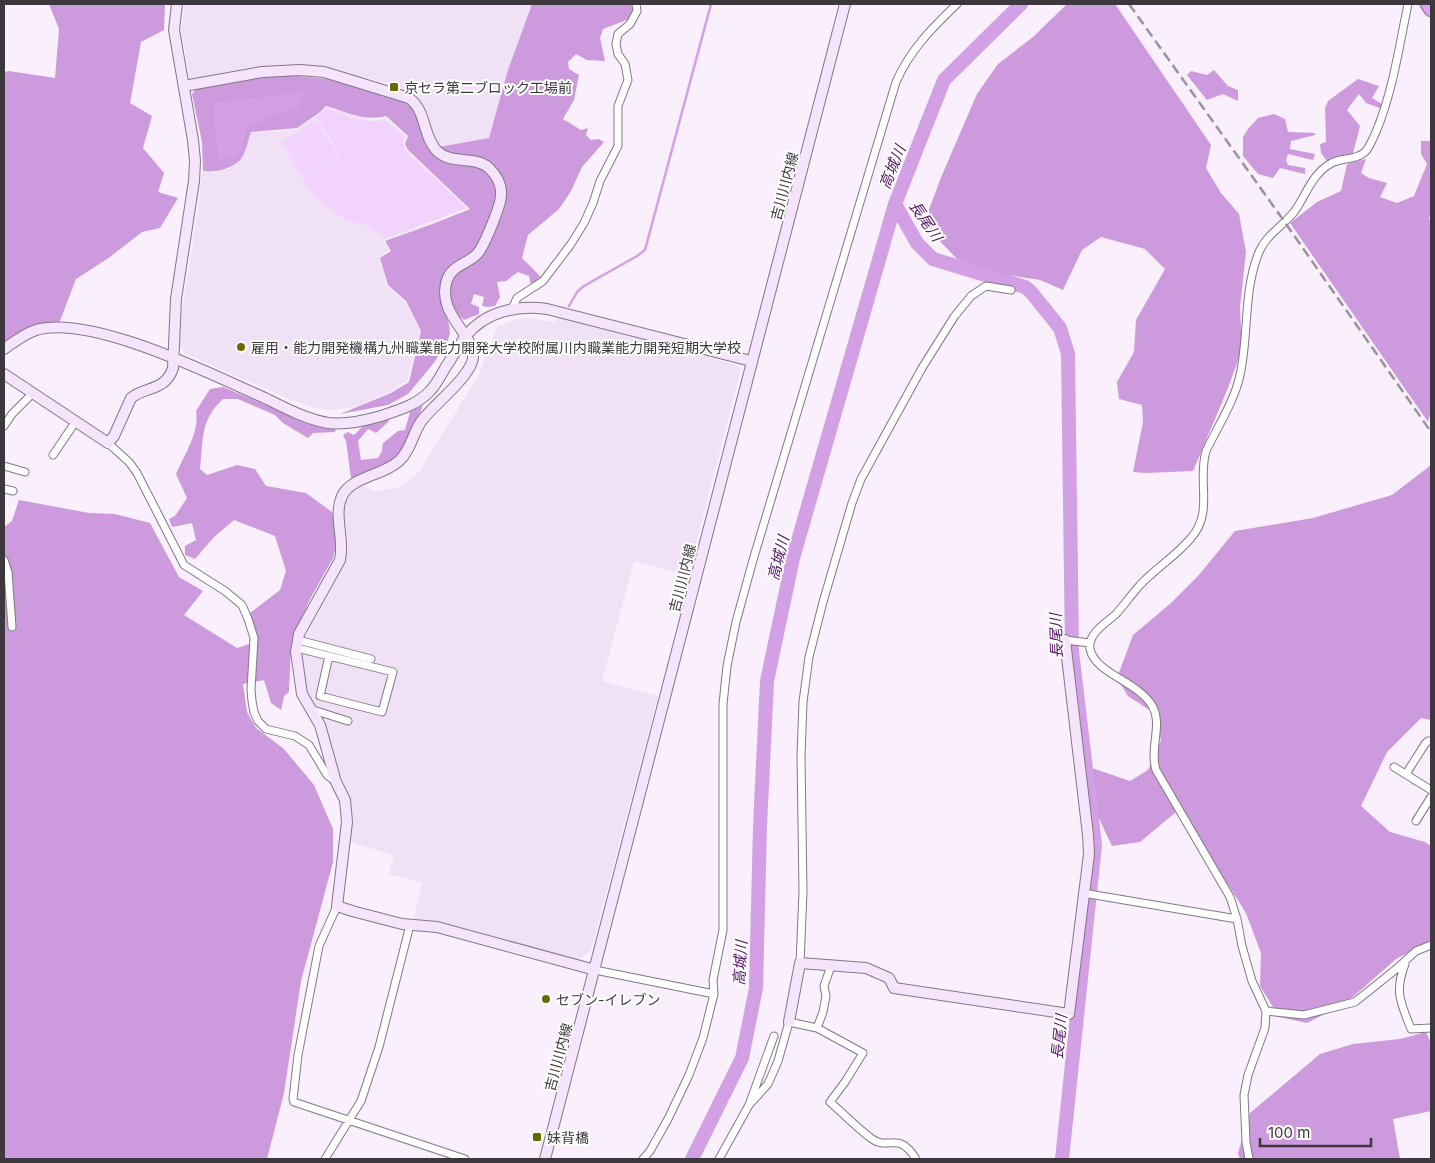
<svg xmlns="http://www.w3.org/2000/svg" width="1435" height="1163" font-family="Inter,'Noto Sans JP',sans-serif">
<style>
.built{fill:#f0e1f6}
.green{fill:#f2d3fd}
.forest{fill:#cd9ade}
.water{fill:#d3a0e5}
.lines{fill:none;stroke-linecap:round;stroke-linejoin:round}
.stream{stroke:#d3a0e5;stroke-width:2.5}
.river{stroke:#d3a0e5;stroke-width:14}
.street-casing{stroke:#817885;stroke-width:9}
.secondary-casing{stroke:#817885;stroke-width:12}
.highway-casing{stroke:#a67fb4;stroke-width:15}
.street{stroke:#fff;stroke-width:7}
.secondary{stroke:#f5e4fb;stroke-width:10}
.highway{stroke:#dfa5f3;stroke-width:12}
.rail{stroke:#9a939d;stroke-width:2.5;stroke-dasharray:10 5;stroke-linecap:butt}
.poi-dot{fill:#6b6800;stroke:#fff;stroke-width:2}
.labels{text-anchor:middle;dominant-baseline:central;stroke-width:4;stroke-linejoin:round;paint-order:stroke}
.poi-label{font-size:14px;fill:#3c383e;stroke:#fff;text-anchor:start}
.street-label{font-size:14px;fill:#3c383e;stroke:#fff}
.water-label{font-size:15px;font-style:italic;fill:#531365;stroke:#fff}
</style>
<rect width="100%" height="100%" fill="#f9effd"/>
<path class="built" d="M185 4H532L508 70 490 138 439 147 435 142 426 112 420 102 410 94 397 90V86L368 78 367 80 338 71 194 81 190 79 181 31Z
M326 107 368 119 377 120 386 118 407 137 404 143 406 150 468 208 383 241 389 250 379 258 387 286 405 302 420 331 407 381 389 392 354 407 331 410 315 408 282 396 186 354 180 346 182 312 198 209 202 172 215 173 229 169 242 160 251 133 297 129 319 114Z
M527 318 554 322 559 318 737 365 741 369 688 575 634 561 602 681 658 696 591 950 579 960 429 922 413 921 422 883 389 874 394 855 349 842 352 820 350 803 322 719 306 697 301 660 306 637 343 567 348 543 343 507 349 493 363 486 376 492 399 487 411 479 419 472 479 375 497 327 514 320Z"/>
<path class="green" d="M326 109C345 114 367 126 385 120L405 137 403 143 405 152 466 208 386 238 368 226 347 220 334 212 315 197 302 179 340 155 317 117Z
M316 120 338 155 303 177 281 142Z"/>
<path class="forest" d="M49 4H165L164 30 141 42 130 103 152 116 143 148 164 173 158 192 178 198 160 228 142 232 110 257 76 279 58 326 4 346V72L9 71 55 78 59 29Z
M532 4H632L634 10 629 19 603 29 600 38 605 61 587 60 576 54 568 62 569 69 579 75 574 100 563 119 581 130 588 128 586 135 591 140 599 139 604 142 582 167 571 191 559 209 528 235 522 258 541 277 538 282 531 285 529 276 518 272 506 281 497 282 500 297 495 306 487 307 482 306 484 297 474 294 471 304 479 307V314L464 320 454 312 443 309 449 324 450 334 447 343 433 364 408 394 388 405 340 414 391 393 409 382 421 331 406 301 388 285 380 258 391 251 385 241 435 223 470 209 408 150 405 144 408 136 386 116C366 122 346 112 326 106L319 113 297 128 251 132C248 140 246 152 241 159 232 169 215 173 203 171L202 142 192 94 196 89 269 76H299L327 79 392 97 410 105 418 117 426 146 439 147 489 138 508 70Z
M1067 4H1115L1211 145 1206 168 1221 193 1239 214 1246 252 1240 307 1242 349 1228 388 1193 471 1146 473 1133 472 1143 422 1142 405 1119 399 1117 382 1134 352 1136 320 1165 269 1145 249 1101 237 1082 250 1063 290 1040 280 995 273 959 261 931 232 925 220 942 175 977 94 998 64 1033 37Z
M1214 70 1228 86 1238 90V101L1223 94 1207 100 1187 75 1191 71 1207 75Z
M1358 79 1379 86 1372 98 1382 104 1380 108 1366 103 1359 94 1347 110 1360 126 1353 153 1327 161 1321 153 1320 144 1326 142 1325 108 1328 101Z
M1274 114 1285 119 1288 132 1315 133V135L1291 141 1290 149 1315 154 1313 160 1288 154 1286 160 1288 165 1305 168V174L1280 168 1273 178 1258 174 1243 156V137L1248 129 1258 118Z
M1421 141H1431V215L1429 218 1431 224V411L1428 422 1290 223 1317 202 1341 191 1347 164 1366 159 1361 173 1369 178 1387 183 1380 197 1397 203 1414 196 1427 164 1421 154Z
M223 387 319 427 336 428 335 432 313 433 308 438 283 423 275 415 238 399H223C200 420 203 440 200 469L207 475 237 465 255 469 266 486 306 493 332 512 337 541 333 558 309 601 291 645 289 692 284 696 281 710 271 703 264 680 243 684 247 712 256 728 284 749 314 785 333 829V862L301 981 284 1093 267 1159H4V527L12 521 19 500 89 513 115 514 150 523 179 577 203 591 184 615 237 648 256 642 250 613 280 590 286 571 275 536 234 520 214 537 195 559 185 555V546L196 540 192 523 172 527 169 519 175 516 187 498 176 474C184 455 200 432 196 411L210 389Z
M423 405C409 445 395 472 351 478L346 441 343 435 348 432 354 435 363 426 387 418 389 421 376 433 368 429 358 441 361 460 378 458 382 451 383 443 398 431 405 430 410 412Z
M1431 465V720L1421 718 1387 752 1361 806 1390 832 1425 842 1431 846V939L1429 942 1396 959 1346 1003 1307 1023 1279 1017 1260 986 1261 953 1246 913 1208 853 1176 812 1140 842 1112 846 1093 806 1092 768 1130 781 1148 770 1161 740 1154 713 1128 696 1117 678 1133 635 1171 603 1198 576 1235 531 1313 518 1392 495Z
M1426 1032 1431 1043V1111L1393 1119 1400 1159H1240L1238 1153 1250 1113 1320 1054 1353 1044 1400 1039Z"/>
<path class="water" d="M304 92 297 109 280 112 246 129C242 148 242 160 218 159L213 103Z"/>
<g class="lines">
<path class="stream" d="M569 306 577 292 584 286 637 256 645 250 711 4"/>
<path class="river" d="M895 204 917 243 933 259 1025 287 1031 292 1060 328 1068 354 1072 651 1095 845 1062 1159
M692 1159 742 1058 756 988 760 826 767 681 793 558 895 204 944 80 1021 4"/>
<g class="street-casing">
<path id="street" d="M512 309 517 298 543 281 571 244 584 223 593 203 600 181 618 146V106L628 80 625 64 618 54 616 44 618 34 630 24 637 11 636 4
M4 426 12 414 33 393
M108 443 129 462 137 473 184 565 225 591 242 605 248 619 254 638 251 690 252 701 254 712 258 721 266 729 295 736 309 745 327 775 336 782
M53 455 76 421
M4 466 25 472
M4 489 13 491
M4 560 8 572 12 627
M298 640 371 659
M1065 640 1090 643
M297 648 393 672 382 712 320 696 329 656
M310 709 348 721
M1394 767 1431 790
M1406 774 1425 744 1428 741H1431
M1416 821 1431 797
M1083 893 1237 919
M337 906 319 946 298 1055 293 1099 294 1102 465 1159
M800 963 803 892 801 756 803 702 809 657 823 602 852 503 861 479 922 368 954 317 971 296 986 286 1011 290
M1405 964C1394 992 1401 1003 1411 1029L1431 1028
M595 970 714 994
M1266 1011 1304 1015 1355 1002 1395 970 1416 951 1431 945
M817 1028 823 1012 826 996 824 986 831 966
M749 1105 768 1084 778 1061 789 1022 817 1028 863 1053 845 1082 830 1102C844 1114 857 1128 872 1139 889 1151 898 1130 916 1159
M325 1159 361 1101 379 1047 410 925
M643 1159 650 1151 668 1119 689 1075 703 1038 714 994 713 980 723 930V704L727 666 736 622 753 560 896 82C910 50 932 28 957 4
M719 1159 749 1105 774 1036
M1249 1159 1246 1142 1244 1095 1248 1075 1265 1028 1266 1011 1252 981 1242 946 1237 919 1230 897 1156 770C1149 747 1164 723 1151 704 1136 681 1095 673 1090 649 1088 633 1106 623 1116 614 1124 605 1132 594 1140 585 1156 568 1176 556 1191 538 1214 512 1197 481 1206 451 1217 428 1235 400 1240 375 1249 335 1243 291 1259 252 1266 235 1283 226 1294 212 1306 196 1311 175 1330 164 1340 157 1355 161 1365 152 1370 147 1373 138 1376 132 1393 91 1399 47 1408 4"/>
</g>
<g class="secondary-casing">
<path id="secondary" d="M184 86 262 72 300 70 324 72 409 98C427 111 422 135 437 151 451 165 474 155 489 168 496 175 502 185 501 195 501 205 484 247 477 254 468 264 452 265 447 280 435 317 481 337 472 362 465 381 436 403 423 419 413 431 412 449 399 461 383 476 352 476 342 496 333 516 345 539 340 560L299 634 296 652 302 694 320 725 336 782 345 800 347 822 337 906 352 911 402 924 437 927 595 970
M4 349C14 342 24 334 36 330 92 314 212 375 265 398 285 408 306 419 328 423 346 425 364 421 381 416 399 410 417 405 430 391 437 384 442 373 447 365 453 356 459 346 465 337 485 311 517 305 547 309L751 361
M4 374 108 443 114 436 131 398C145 386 165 392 173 368L176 299 194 181 195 161 193 140 174 30 177 4
M789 1022 800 963 866 968 889 978 894 988 1069 1014 1089 854 1088 835 1065 640
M545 1159 845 4"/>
</g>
<g class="highway-casing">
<path id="highway" d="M1427 4 1431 10"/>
</g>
<use href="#street" class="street"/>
<use href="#secondary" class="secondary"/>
<use href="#highway" class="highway"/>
<path class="rail" d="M1129 4 1284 221 1431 432"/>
</g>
<g class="poi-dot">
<rect x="389" y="82" width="10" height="10" rx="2.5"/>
<circle cx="241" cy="347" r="5"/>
<circle cx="546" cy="999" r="5"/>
<rect x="532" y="1132" width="10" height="10" rx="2.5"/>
</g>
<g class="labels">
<g class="poi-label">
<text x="404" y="87">京セラ第二ブロック工場前</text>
<text x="251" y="347">雇用・能力開発機構九州職業能力開発大学校附属川内職業能力開発短期大学校</text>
<text x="556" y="999">セブン-イレブン</text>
<text x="547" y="1137">妹背橋</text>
</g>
<g class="street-label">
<text transform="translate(784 186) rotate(-75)">吉川川内線</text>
<text transform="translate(682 578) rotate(-76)">吉川川内線</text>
<text transform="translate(558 1057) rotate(-75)">吉川川内線</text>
</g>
<g class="water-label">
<text transform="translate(892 167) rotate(-68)">高城川</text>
<text transform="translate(926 221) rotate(56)">長尾川</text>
<text transform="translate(778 558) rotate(-76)">高城川</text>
<text transform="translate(1056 636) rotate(-92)">長尾川</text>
<text transform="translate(740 963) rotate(-87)">高城川</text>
<text transform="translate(1059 1037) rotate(-84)">長尾川</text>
</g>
</g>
<rect width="1435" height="1163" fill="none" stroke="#3c383e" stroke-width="10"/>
<path d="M1260 1138v8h111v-8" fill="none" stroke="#3c383e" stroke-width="2.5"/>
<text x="1268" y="1138" font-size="15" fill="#3c383e" stroke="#ffffff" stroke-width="4" paint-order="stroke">100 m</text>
</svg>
